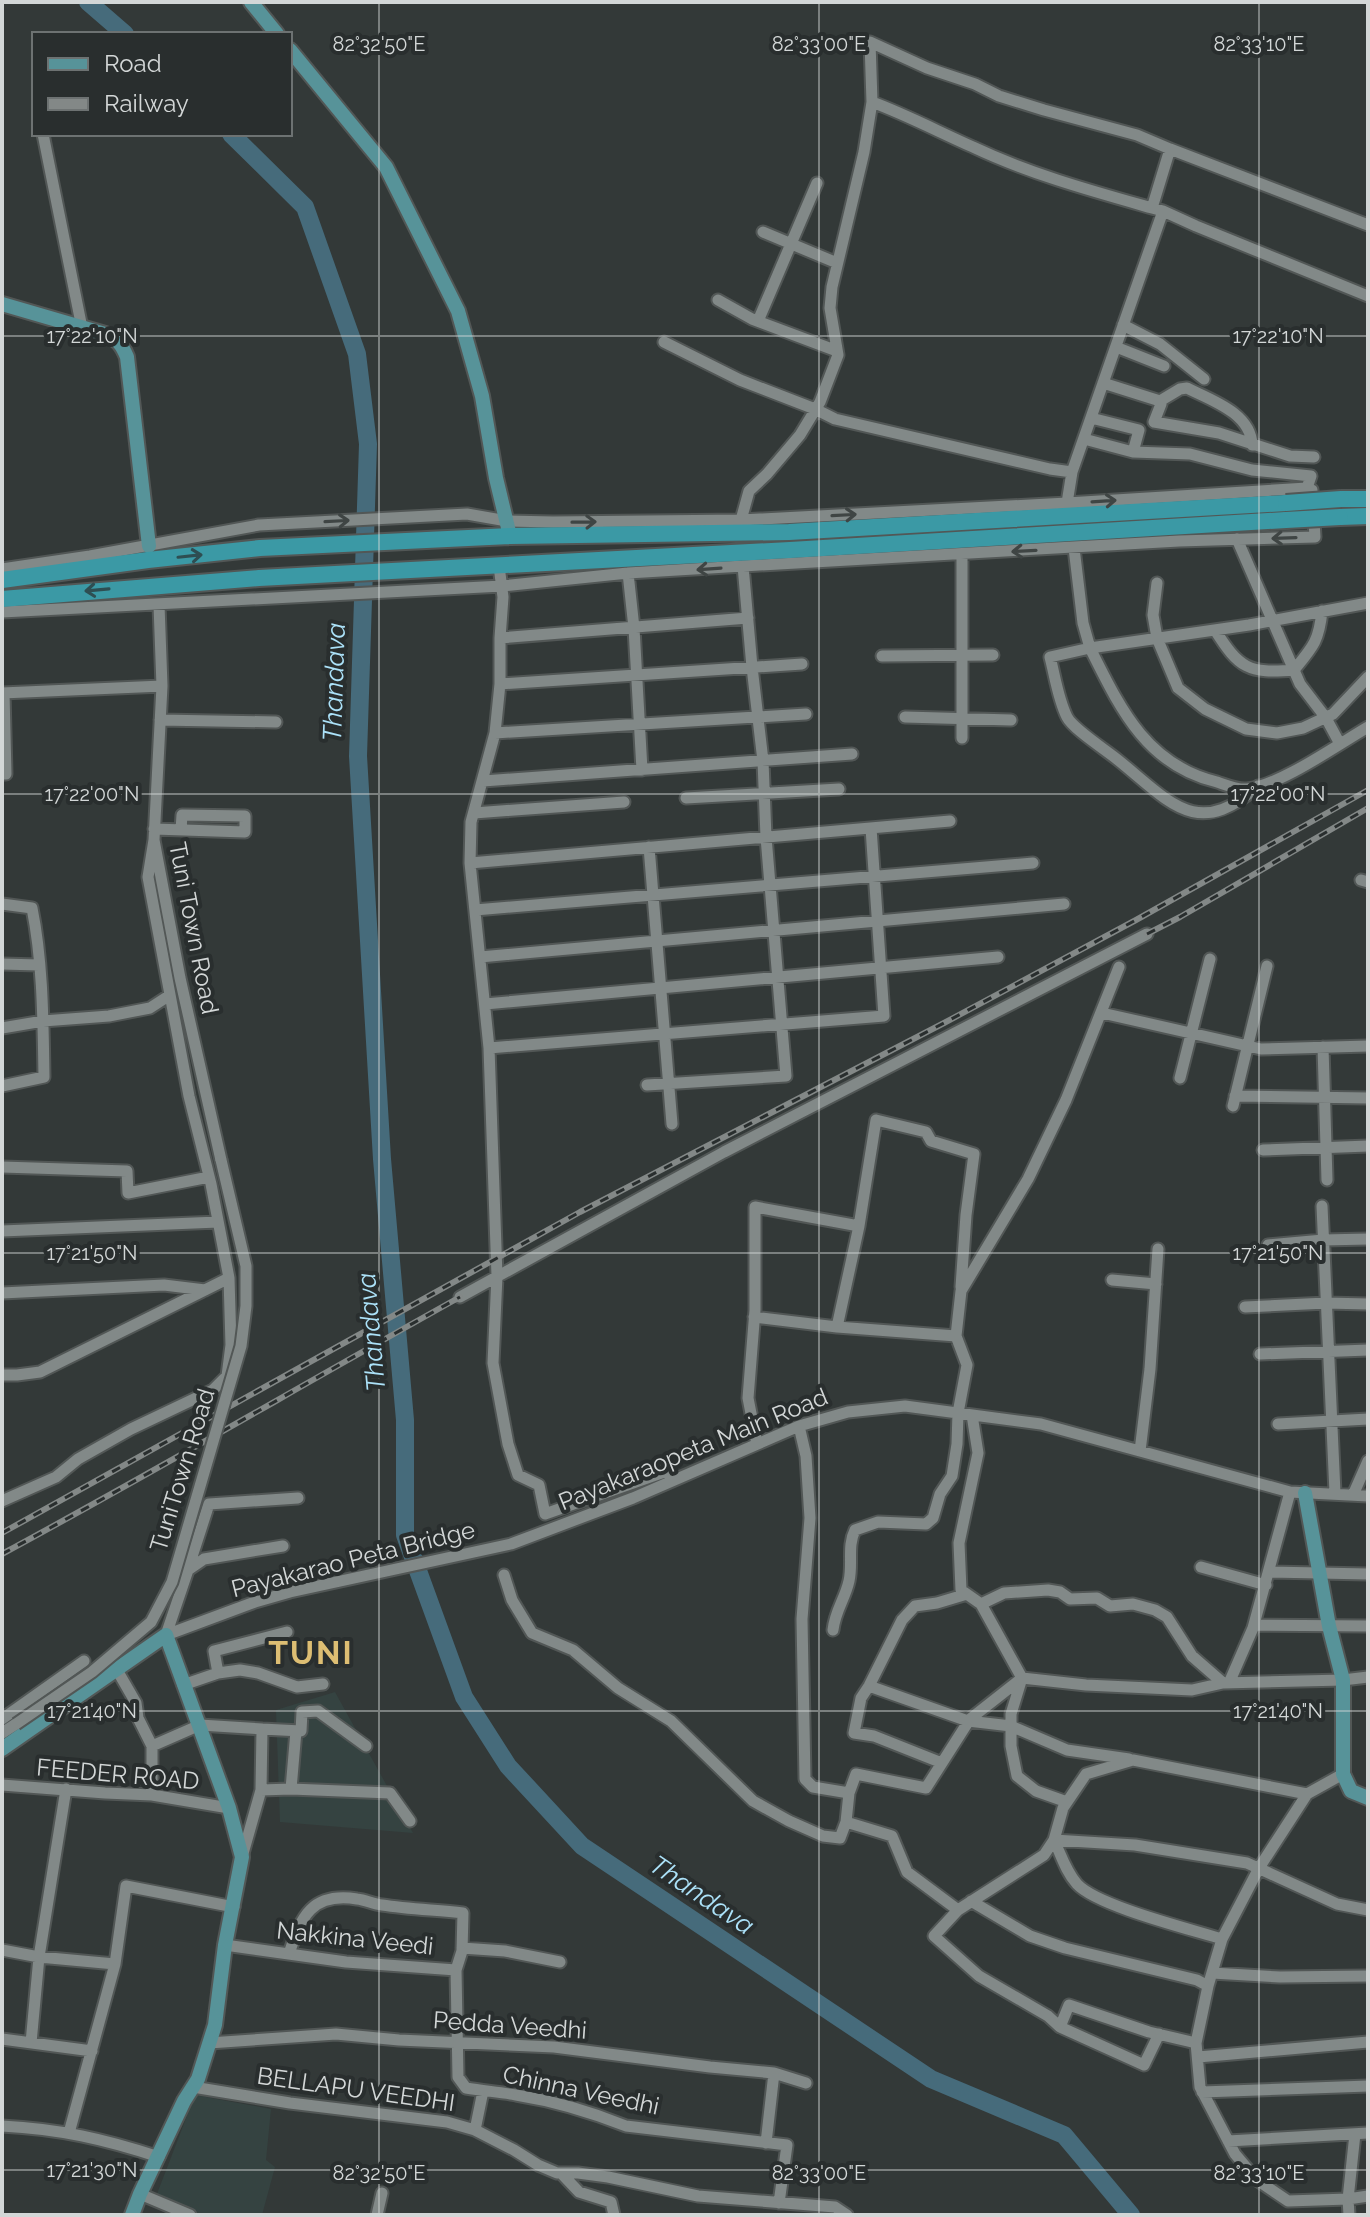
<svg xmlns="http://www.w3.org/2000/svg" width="1370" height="2217" font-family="Raleway,sans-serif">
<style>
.built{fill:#354341}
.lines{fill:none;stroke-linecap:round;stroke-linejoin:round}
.river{stroke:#466b7b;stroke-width:18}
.minor-casing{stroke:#525756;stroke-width:15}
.major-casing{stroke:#525756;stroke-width:18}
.highway-casing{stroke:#525756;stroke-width:20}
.minor{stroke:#828988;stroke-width:11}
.major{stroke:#579399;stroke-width:14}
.highway{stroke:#3b99a5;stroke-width:16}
.rail-casing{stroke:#838887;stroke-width:6}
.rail{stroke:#292e2e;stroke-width:3;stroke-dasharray:9;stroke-linecap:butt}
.minor-bridge-casing{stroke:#525756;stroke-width:15;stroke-linecap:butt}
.highway-bridge-casing{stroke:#525756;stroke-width:20;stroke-linecap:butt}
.minor-bridge{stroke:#828988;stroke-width:11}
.highway-bridge{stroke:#3b99a5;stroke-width:16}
.oneway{stroke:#3f4544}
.oneway2{stroke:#2e4e52}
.ticks{fill:none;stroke:#d3d7d7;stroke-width:2;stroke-opacity:0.45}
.labels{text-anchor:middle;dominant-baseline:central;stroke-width:8;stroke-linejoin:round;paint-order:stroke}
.street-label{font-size:24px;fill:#d3d7d7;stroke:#292e2e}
.water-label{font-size:26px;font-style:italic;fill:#ace2f9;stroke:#292e2e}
.district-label{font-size:32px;font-weight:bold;letter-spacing:2px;fill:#ddbe73;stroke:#292e2e}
.ticks-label{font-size:20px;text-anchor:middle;fill:#d3d7d7;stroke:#292e2e;stroke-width:8;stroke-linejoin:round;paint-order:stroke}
</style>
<rect width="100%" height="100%" fill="#333938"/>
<path class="built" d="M335 1692 413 1833 280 1822 276 1710Z
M195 2095 271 2109 266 2160 275 2167 262 2215H198L155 2199Z"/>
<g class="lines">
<path class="river" d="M88 2 125 34
M231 134 305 207 357 354 368 444 358 756 382 1159 405 1420V1535L464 1697 508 1766 582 1846 931 2079 1064 2135 1131 2215"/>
<g class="minor-casing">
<path id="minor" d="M43 134 82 328
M1170 149 1368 225
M1163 211 1196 226 1368 296
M763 232 837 263
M718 300 752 319 837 351
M758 321 817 183
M1123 325 1160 344 1204 379
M664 342 740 380 815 409 835 419 1050 469 1072 472
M1116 347 1164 366
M1103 383 1160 401 1161 404 1154 422 1219 433 1290 456 1314 457
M1160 401 1180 389 1187 388C1211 400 1251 413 1252 445
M1091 418 1139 430 1133 452
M1084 439 1133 452 1190 454 1252 470 1311 476 1307 488
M1067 503 1072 472 1163 211 1152 208C1092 191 1030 174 973 147 939 132 907 115 872 102L870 42 927 68 975 84 999 96 1044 110 1137 135 1170 149 1152 208
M741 520 749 491 767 474 800 435 820 402 838 355 830 308 832 287 864 152 872 102
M1237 539 1300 684 1326 718 1340 744
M1074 548 1083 623 1090 648 1249 625 1368 603
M962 554V738
M499 566 503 597 500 638V684L495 733 471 822 470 863 489 1048 497 1276 493 1363 508 1444 518 1475 539 1485 545 1514 667 1471 676 1479
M2 569 90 556 259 525 467 514 507 521 553 522 741 520 1067 503 1307 488 1312 490 1315 537 1179 541 743 566 628 573 502 586 2 612
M628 573 634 628 642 770
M1157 583 1153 615 1157 638 1178 688 1205 709 1246 729 1277 733 1303 728 1333 714 1368 677
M159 605 162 686 154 840 180 978 221 1160
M1215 630C1239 668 1248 674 1294 670 1313 647 1319 641 1322 611
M500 638 748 618
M882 656 993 655
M500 684 802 664
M2 693 162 686
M905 717 1011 720
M160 720 276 722
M495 733 806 714
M2 774H6L4 693
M483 781 852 754
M1258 786C1197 841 1169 801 1118 760 1106 750 1073 729 1067 717 1058 699 1055 676 1050 657L1090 648C1120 708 1146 765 1217 782 1226 785 1238 790 1247 789 1281 785 1337 745 1368 727
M686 798 839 789
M474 813 624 802
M154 829 245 832V816L182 815 181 830
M649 847 672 1124
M470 863 950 821
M1361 880 1368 882
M2 904 32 908C43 963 43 1021 44 1077L2 1086
M475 910 1033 863
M480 957 1064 904
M2 964 39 965
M485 1004 998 957
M1102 1013 1261 1049 1368 1046
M2 1028 43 1021 109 1016 150 1008 170 995
M1323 1047 1327 1180
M489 1048 884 1016 871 828
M1180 1078 1210 959
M647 1085 786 1076 766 837 763 761 752 667 743 566
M1235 1096 1368 1098
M1233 1106 1267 966
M1263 1150 1368 1146
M2 1167 127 1171 128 1193 209 1177
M1322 1206 1335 1493
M2 1231 218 1222
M1268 1245 1323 1240 1368 1239
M1112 1280 1156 1284
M2 1293 164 1285 205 1290
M460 1297 724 1152 1147 934
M1245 1307 1326 1303 1368 1304
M754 1317 837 1327 956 1336
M837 1327 859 1226 876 1120 926 1132 931 1141 974 1154 966 1215 961 1287
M1260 1354 1368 1350
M2 1375H17L40 1372 229 1278
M1278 1424 1368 1419
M799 1426 806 1456 810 1518 802 1619 805 1779 813 1787 849 1793 856 1774 926 1788 970 1719 1022 1678 981 1604 961 1590 959 1543 978 1453 972 1415
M757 1444 748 1398 755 1310V1207L859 1226
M1140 1451 1150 1369 1158 1249
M1353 1495 1368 1461
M2 1501 56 1477 78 1459 131 1429 213 1390 227 1376 231 1345 229 1278 211 1184 189 1096 148 877 154 840
M1201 1567 1266 1585
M188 1569 209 1504 298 1498
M1270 1572 1368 1574
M504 1575 512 1600 532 1633 573 1650 618 1688 671 1721 753 1801 789 1821 823 1836 840 1838 846 1822
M981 1604 1004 1593 1048 1590 1060 1592 1070 1599 1097 1598 1110 1606 1133 1604 1155 1610 1167 1617 1192 1656 1223 1683
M1254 1625 1368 1626
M833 1630C835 1611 845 1599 849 1581 853 1564 847 1546 855 1530L878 1522 926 1524 933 1518 940 1494 952 1476 957 1444 958 1413 967 1365 956 1336 961 1291 1028 1179 1066 1100 1119 967
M287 1632 214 1651 218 1673 240 1670 258 1673 297 1687 323 1684
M166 1635 255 1602 290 1592 511 1544 633 1498 799 1426 848 1412 905 1406 1041 1424 1290 1492 1368 1496
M166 1635 188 1570 204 1559 283 1546
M117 1670 136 1703 138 1718 152 1746 200 1725 262 1729
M1229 1683 1253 1628 1290 1492
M183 1685 218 1673
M869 1686 968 1721 1011 1726 1067 1750 1129 1759
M2 1719 84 1661
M2 1733 16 1724
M152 1746V1795
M366 1746 318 1711 302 1712 301 1731 262 1729 261 1790 291 1789 390 1793 410 1821
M942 1763 874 1736 854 1733 861 1698 869 1686 902 1620 915 1606 937 1603 967 1594
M1343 1774 1307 1794 1259 1868 1222 1939 1208 1986 1196 2043 1200 2087 1235 2154 1257 2180 1288 2201 1348 2199 1368 2196
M2 1785 105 1793 152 1795 229 1808
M291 1789 296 1731
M849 1793 846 1822 892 1836 907 1872 958 1910 1044 1855 1054 1840 1063 1808 1086 1774 1133 1760 1307 1794
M1067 1802 1036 1791 1017 1776 1011 1746V1714L1022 1678 1086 1685 1192 1690 1223 1683 1343 1680 1368 1677
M1054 1840 1135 1845 1247 1863 1337 1904 1368 1910
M1054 1840C1061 1855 1066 1872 1077 1884 1097 1906 1190 1929 1222 1939
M242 1857 261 1790
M971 1901 1030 1936 1065 1948 1197 1980 1208 1986
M958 1910 934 1936 979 1976 1048 2016 1060 2027
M225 1945 346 1962 456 1970 458 2077 466 2088C483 2091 500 2092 516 2095 554 2101 591 2112 626 2126L787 2145 779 2203
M462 1948 505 1951 560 1962
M2 1950 39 1957 115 1964 69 2133
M289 1954C301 1916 312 1892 357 1899 366 1900 373 1904 382 1905 408 1909 436 1910 463 1913L462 1951 456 1970
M115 1964 126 1886 234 1907
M1212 1973 1280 1977 1368 1976
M1159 2034 1144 2065 1060 2027 1069 2005 1149 2032 1196 2043
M2 2039 92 2051
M31 2043 39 1957 66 1789
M209 2043 336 2034 399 2040 554 2047 710 2067 774 2073 806 2083
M1198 2057 1368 2042
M193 2087 290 2103 447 2122 475 2130 514 2150 538 2165 557 2173H578L608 2177 698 2196 835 2207 847 2215
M1202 2092 1368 2086
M2 2126C60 2129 104 2139 159 2157
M475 2130 483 2091
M1228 2141 1368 2133
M766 2143 774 2073
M561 2173 579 2192 611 2202 614 2215
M140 2194 190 2215
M377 2215 382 2193
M1349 2215 1348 2199 1355 2134"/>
</g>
<g class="major-casing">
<path id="major" d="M251 2 277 34
M290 50 386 167 458 311 482 396 496 478 510 536
M2 304 105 334C118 339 122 345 127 357L149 546
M1305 1493 1329 1626 1343 1680V1774L1351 1791 1368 1798
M2 1749 166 1635 229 1808 242 1857 225 1945 215 2025 198 2079 184 2101 140 2194 132 2215"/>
</g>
<g class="highway-casing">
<path id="highway" d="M1341 499H1368
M1340 517 1368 516
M2 580 148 560 260 548 510 536 789 532 1286 503
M2 599 259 578 790 550 1286 520"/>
</g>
<use href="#minor" class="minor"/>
<use href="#major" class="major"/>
<use href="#highway" class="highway"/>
<g class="rail-casing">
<path id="rail" d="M1147 934 1180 917 1368 808
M2 1533 580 1212 944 1023 1136 920 1368 790
M2 1554C156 1471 307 1382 460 1297"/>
</g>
<use href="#rail" class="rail"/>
<g class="minor-bridge-casing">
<path id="minor-bridge" d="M16 1724 92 1672 151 1622 172 1582 241 1346 246 1306V1266L221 1160"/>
</g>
<g class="highway-bridge-casing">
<path id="highway-bridge" d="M1286 503 1341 499
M1286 520 1340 517"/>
</g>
<use href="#minor-bridge" class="minor-bridge"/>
<use href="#highway-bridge" class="highway-bridge"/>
</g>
<defs><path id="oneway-shaft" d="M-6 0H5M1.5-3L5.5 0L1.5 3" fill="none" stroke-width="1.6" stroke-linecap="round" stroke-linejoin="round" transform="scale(2)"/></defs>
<g class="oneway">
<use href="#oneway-shaft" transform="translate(1104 501) rotate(-4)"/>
<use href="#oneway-shaft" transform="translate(844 515) rotate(-3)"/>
<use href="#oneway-shaft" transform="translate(337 521) rotate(-3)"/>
<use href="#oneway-shaft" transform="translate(584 522) rotate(-1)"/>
<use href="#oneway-shaft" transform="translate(1284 538) rotate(178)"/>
<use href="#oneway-shaft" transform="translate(1024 551) rotate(177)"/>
<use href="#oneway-shaft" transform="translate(709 569) rotate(176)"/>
</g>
<g class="oneway2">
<use href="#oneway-shaft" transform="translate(190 556) rotate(-6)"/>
<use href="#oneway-shaft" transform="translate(97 590) rotate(175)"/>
</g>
<path class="ticks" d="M379 2V2215M819 2V2215M1259 2V2215M2 336H1368M2 794H1368M2 1253H1368M2 1711H1368M2 2170H1368"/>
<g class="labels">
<g class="street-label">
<text transform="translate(194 928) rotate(79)">Tuni Town Road</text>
<text transform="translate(693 1449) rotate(-22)">Payakaraopeta Main Road</text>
<text transform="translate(182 1470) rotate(-73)">TuniTown Road</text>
<text transform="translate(353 1559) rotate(-14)">Payakarao Peta Bridge</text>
<text transform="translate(118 1774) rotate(5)">FEEDER ROAD</text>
<text transform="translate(355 1938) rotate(6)">Nakkina Veedi</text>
<text transform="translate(510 2025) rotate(4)">Pedda Veedhi</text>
<text transform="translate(356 2089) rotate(8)">BELLAPU VEEDHI</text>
<text transform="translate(581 2090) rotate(12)">Chinna Veedhi</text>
</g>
<g class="water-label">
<text transform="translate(334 682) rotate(-88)">Thandava</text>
<text transform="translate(371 1332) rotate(-95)">Thandava</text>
<text transform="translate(702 1895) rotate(34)">Thandava</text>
</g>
<g class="district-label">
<text x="311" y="1652">TUNI</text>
</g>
</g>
<g class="ticks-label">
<text x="379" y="51">82°32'50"E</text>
<text x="819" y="51">82°33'00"E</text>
<text x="1259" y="51">82°33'10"E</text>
<text x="92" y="343">17°22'10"N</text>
<text x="1278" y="343">17°22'10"N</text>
<text x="92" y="801">17°22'00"N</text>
<text x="1278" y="801">17°22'00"N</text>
<text x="92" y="1260">17°21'50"N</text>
<text x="1278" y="1260">17°21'50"N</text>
<text x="92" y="1718">17°21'40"N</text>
<text x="1278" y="1718">17°21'40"N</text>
<text x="92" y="2177">17°21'30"N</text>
<text x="379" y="2180">82°32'50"E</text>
<text x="819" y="2180">82°33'00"E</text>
<text x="1259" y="2180">82°33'10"E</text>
</g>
<rect width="1370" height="2217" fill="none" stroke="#d3d7d7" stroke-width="8"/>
<rect x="32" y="32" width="260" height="104" fill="#292e2e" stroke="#6d7272" stroke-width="2"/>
<rect x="48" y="58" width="40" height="12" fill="#579399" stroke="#6d7272" stroke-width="2"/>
<text x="104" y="72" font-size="24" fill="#d3d7d7">Road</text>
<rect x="48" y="98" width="40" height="12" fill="#838887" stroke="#6d7272" stroke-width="2"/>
<text x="104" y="112" font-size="24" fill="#d3d7d7">Railway</text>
</svg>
